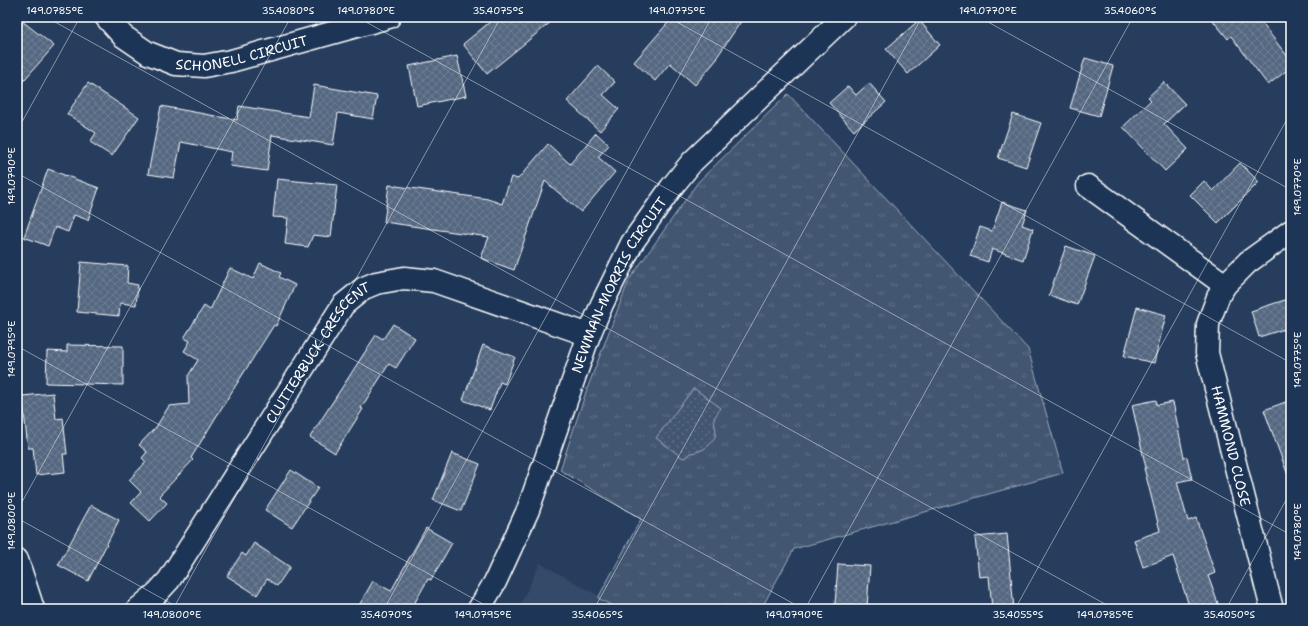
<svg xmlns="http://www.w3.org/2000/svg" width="1308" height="626" font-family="'Shantell Sans',sans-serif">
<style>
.built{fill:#344a68}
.grass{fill:url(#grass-tufts);stroke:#a0aab8}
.park{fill:url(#park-dots);stroke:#a0aab8}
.building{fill:url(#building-cross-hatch);stroke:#fff}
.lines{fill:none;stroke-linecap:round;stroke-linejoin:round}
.minor-casing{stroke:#fff;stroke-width:25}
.minor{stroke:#1d3557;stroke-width:22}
.ticks{fill:none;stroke:#fff;stroke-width:1;stroke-opacity:0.45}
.labels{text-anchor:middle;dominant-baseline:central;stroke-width:3;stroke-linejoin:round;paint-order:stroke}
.street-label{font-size:14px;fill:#fff;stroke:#1d3557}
.neatline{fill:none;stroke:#fff;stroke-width:1.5}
.ticks-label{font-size:10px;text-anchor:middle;fill:#fff}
</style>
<defs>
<pattern id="grass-tufts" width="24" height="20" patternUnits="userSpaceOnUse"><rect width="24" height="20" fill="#425672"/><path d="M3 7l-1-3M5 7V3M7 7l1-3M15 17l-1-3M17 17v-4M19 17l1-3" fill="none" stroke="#5e6f87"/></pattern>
<pattern id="park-dots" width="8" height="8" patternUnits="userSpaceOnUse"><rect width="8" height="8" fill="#425672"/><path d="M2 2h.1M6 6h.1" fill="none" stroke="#5e6f87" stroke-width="1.8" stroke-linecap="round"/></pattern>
<pattern id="building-cross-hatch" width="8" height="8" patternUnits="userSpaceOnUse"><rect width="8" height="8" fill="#556781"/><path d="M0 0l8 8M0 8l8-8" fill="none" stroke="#6e7e94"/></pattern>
</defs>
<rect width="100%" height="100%" fill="#263d5e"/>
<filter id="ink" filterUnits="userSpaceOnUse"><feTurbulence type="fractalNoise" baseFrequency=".025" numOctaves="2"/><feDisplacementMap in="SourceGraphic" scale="8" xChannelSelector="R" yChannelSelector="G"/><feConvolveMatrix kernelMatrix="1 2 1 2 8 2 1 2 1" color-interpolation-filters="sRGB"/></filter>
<g filter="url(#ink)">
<path class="built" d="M540 563 622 609H518Z"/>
<path class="grass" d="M788 94 1028 349 1063 473 794 549 761 609H618L598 598 641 519 560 470 587 389 629 280 698 182Z"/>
<path class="park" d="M693 389H695L721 408C719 411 715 416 714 419 714 423 716 428 716 432 714 445 702 452 690 453L686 457 683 458 656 438Z"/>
<path class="building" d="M17 17 54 46 17 88Z
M496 17H557L487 74 463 44Z
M673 17H744L717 57 718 58 695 85 670 63 655 81 634 62Z
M1210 17H1257L1291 61V67L1268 85 1231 36 1228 39Z
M919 20 940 45 908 74 886 49Z
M457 56 466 96 417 106 409 66Z
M1085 58 1113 66 1099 116 1070 108Z
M598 66 615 82 603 95 619 109 600 131 567 101Z
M1164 82 1185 104 1164 124 1188 149 1165 171 1123 127 1151 100 1148 97Z
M88 83 139 117 112 156 90 142 96 133 67 114Z
M869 83 886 102 854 131 829 103 848 86 856 95Z
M314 85 377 96 373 119 338 113 333 145 272 135 267 171 230 166 232 152 181 142 174 178 148 174 161 106 237 120 239 106 309 117Z
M1013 114 1041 123 1026 167 998 158Z
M596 133 609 145 598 157 615 172 581 212 545 181 514 270 481 258 489 237 384 222 389 185 488 199 502 204 511 177 518 179 548 144 570 164Z
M1240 163 1259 182 1218 223 1190 195 1204 181 1213 191Z
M48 169 99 188 88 220 74 215 68 232 55 227 48 246 24 237Z
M277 179 337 185 331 237 313 235 308 247 285 244 288 218 273 217Z
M1002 202 1027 210 1022 225 1033 229 1023 260 992 249 988 262 970 256 980 227 992 231Z
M1066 246 1095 256 1077 305 1049 295Z
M81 262 128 266 127 283 138 285 136 305 120 303 119 316 77 312Z
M260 263 281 273 279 277 295 285 276 326 274 325 224 404 191 458 193 460 159 496 167 503 150 521 131 503 141 492 129 480 146 462 142 458 147 452 139 445 156 427 169 406 189 404 188 376 198 360 184 351 190 341 184 338 204 306 210 310 230 268 253 279Z
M1291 298V327L1259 337 1251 311Z
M1137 307 1166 315 1154 363 1124 356Z
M393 324 415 338 396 368 389 364 361 408 363 409 335 453 310 437 376 335 383 339Z
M67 345 123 346V385L46 383 47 351 67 352Z
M483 345 515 357 505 384 500 382 490 410 463 400Z
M53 393 56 419 63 418 67 454H63L65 472 36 475 33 448H28L22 396Z
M1156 400 1157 405 1173 402 1184 458 1187 457 1192 479 1177 482 1188 521 1196 518 1215 573 1208 576 1220 609H1190L1173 556 1143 567 1134 540 1160 531 1144 468H1146L1132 405Z
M1291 400V477L1289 478 1264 410Z
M452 453 480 464 461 511 433 500Z
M291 470 318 488 292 527 265 510Z
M91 505 119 520 88 581 58 565Z
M426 528 452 543 431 580 428 579 414 604 422 609H357L373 581 391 591Z
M1007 534 1014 609H992L989 576 979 577 975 537Z
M254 543 290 567 277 586 267 579 257 595 227 576 242 553 246 556Z
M838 564 870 566 867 607 835 605Z"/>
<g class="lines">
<g class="minor-casing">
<g id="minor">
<path id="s1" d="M106 17 123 36 148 53 176 64 204 66 231 61 389 17"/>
<path d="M1088 186 1225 285"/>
<path d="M17 560 33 609"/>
<path id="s2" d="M138 609 157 593 169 580 343 305 364 288 376 283 404 278 434 281 589 335"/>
<path id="s3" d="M479 609 495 582 528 510 589 335 602 304 632 243 671 188 692 162 844 17"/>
<path d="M1272 609 1207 353 1208 324 1218 297 1225 285 1248 262 1291 231"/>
</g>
</g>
<use href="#minor" class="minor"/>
</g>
</g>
<path class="ticks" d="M46 17 1114 609M357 17 1291 535M668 17 1291 363M979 17 1291 190M1290 17 1291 18M17 131 80 17M17 173 803 609M17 346 492 609M17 511 291 17M17 518 181 609M173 609 501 17M384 609 712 17M594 609 922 17M805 609 1133 17M1015 609 1291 112M1226 609 1291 491"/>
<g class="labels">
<g class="street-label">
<text stroke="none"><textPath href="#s1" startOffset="153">SCHONELL CIRCUIT</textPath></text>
<text stroke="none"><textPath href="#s3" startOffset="354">NEWMAN-MORRIS CIRCUIT</textPath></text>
<text stroke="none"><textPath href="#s2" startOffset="315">CLUTTERBUCK CRESCENT</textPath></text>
<text transform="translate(1231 446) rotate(76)">HAMMOND CLOSE</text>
</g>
</g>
<rect width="1308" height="626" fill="none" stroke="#1d3557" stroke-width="44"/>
<rect x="22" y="22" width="1264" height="582" class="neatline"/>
<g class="ticks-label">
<text x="55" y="14">149.0785°E</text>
<text x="288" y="14">35.4080°S</text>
<text x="366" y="14">149.0780°E</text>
<text x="498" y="14">35.4075°S</text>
<text x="677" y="14">149.0775°E</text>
<text x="988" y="14">149.0770°E</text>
<text x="1130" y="14">35.4060°S</text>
<text transform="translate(11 176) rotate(-90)" y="4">149.0790°E</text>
<text transform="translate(1297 187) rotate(-90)" y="4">149.0770°E</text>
<text transform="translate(11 349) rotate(-90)" y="4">149.0795°E</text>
<text transform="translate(1297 360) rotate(-90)" y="4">149.0775°E</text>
<text transform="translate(11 521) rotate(-90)" y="4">149.0800°E</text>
<text transform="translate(1297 532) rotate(-90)" y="4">149.0780°E</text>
<text x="172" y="618">149.0800°E</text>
<text x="386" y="618">35.4070°S</text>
<text x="483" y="618">149.0795°E</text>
<text x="597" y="618">35.4065°S</text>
<text x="794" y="618">149.0790°E</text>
<text x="1018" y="618">35.4055°S</text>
<text x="1105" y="618">149.0785°E</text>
<text x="1229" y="618">35.4050°S</text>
</g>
</svg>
